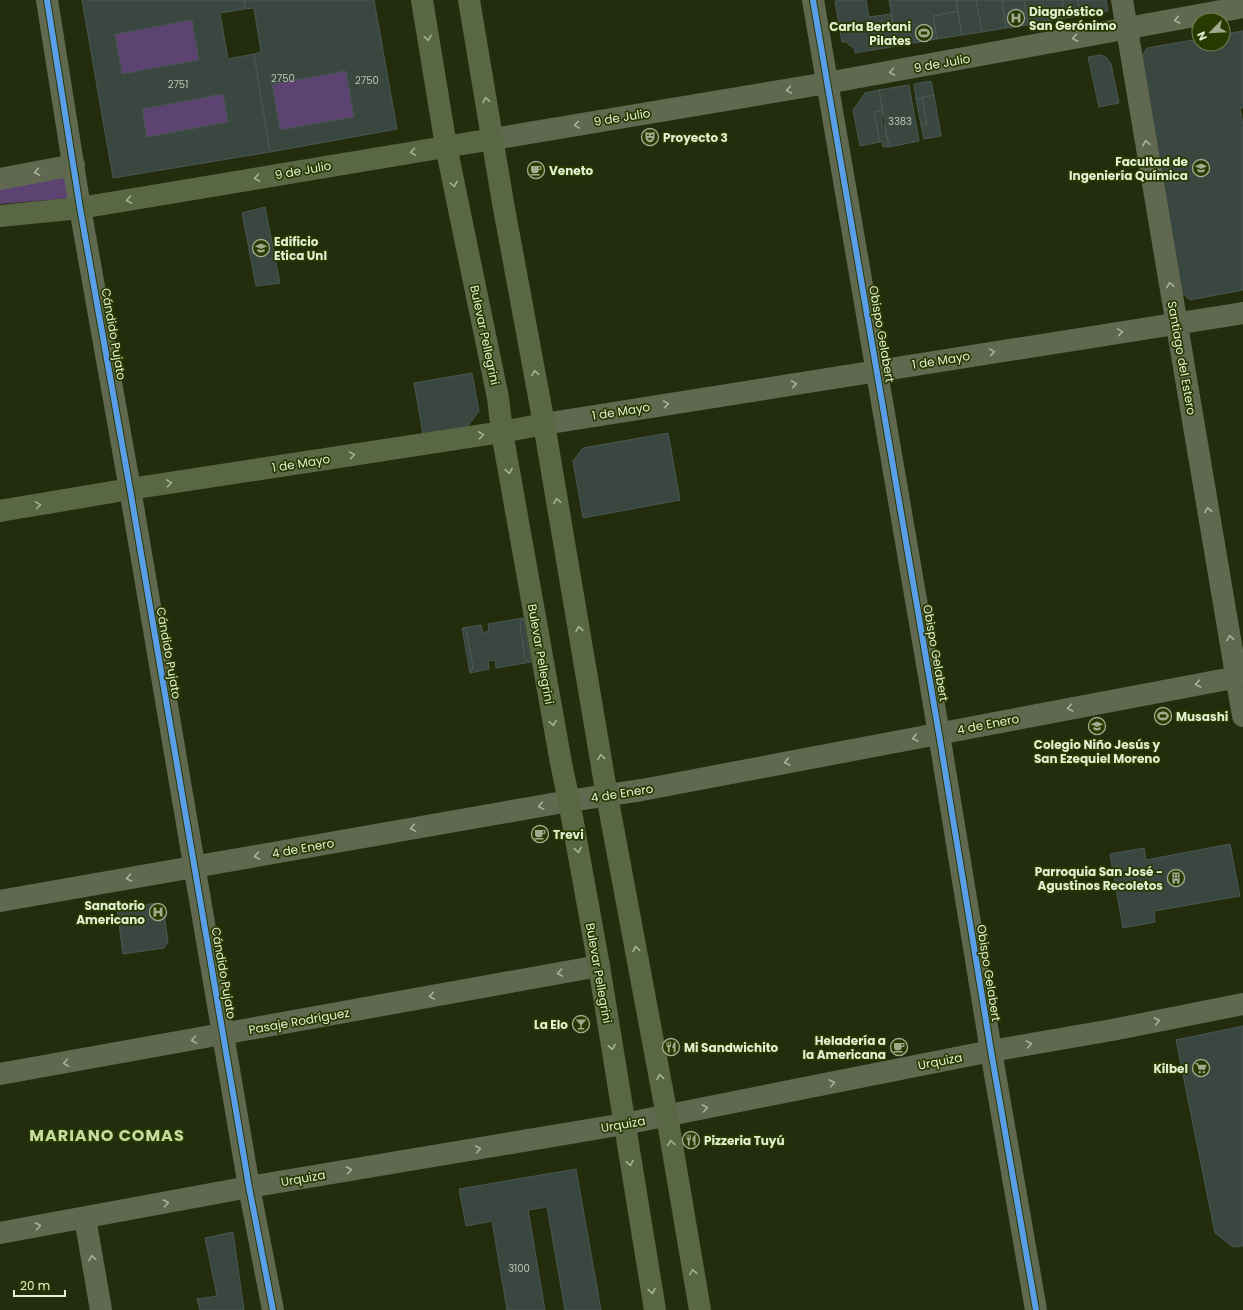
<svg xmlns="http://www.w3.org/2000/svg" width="1243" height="1310" font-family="Poppins,sans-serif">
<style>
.green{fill:#5c4372}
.building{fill:#3a4741;stroke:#4a5752;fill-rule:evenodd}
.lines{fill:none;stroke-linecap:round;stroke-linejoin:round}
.minor{stroke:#606950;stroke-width:22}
.major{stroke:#5a6745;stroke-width:22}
.cycleway-casing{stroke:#283a01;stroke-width:8}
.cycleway{stroke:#5a9eea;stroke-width:6}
.oneway{stroke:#a8b398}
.oneway2{stroke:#a5b293}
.labels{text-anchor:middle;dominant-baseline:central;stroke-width:3.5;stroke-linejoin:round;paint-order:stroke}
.number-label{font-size:10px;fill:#b9c5ae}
.poi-label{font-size:12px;font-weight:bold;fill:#e3efd2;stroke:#283a01;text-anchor:start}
.street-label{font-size:12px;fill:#e3efd2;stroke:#283a01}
.district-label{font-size:16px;font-weight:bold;letter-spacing:1px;fill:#c4dca2;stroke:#283a01}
</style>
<rect width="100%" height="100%" fill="#232d0e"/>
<path class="green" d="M192 20 199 60 122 74 115 34Z
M346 71 354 117 280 130 272 84Z
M223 94 228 122 147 137 142 109Z
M68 171 73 198 0 204V184Z"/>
<path class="building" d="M82 0H244L245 9 220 13 228 59 254 54 270 152 113 178ZM192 20 199 60 122 74 115 34ZM223 94 228 122 147 137 142 109Z
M244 0H374L397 129 270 152 254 54 261 52 254 8 245 9ZM346 71 354 117 280 130 272 84Z
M844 0H866L869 17 891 14 897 46 855 53 854 48 849 45 847 42H842L835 1Z
M889 0H956L958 11 933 16 937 39 897 46Z
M956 0H976L982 32 962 35Z
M976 0H1002L1006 28 982 32Z
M1002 0H1024L1028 25 1006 28Z
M1024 0H1062L1065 18 1028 25Z
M1062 0H1078L1081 16 1065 18Z
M1078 0H1106L1108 11 1081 16Z
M958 11 962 35 937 39 933 16Z
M1243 31V108H1240L1243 125V290L1190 300 1175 287 1137 64 1147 48 1199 39V44H1223V34Z
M1101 55 1107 58 1111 64 1119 103 1099 107 1088 57Z
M931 81 934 95 916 99 914 84Z
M909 85 919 141 889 147 879 90Z
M879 90 883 110 874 112 880 142 860 146 853 110 865 93Z
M934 95 941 136 924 139 921 125 927 124 922 98Z
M922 98 927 124 921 125 916 99Z
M883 110 884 115 881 116 883 126H885L889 147H883L882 142H880L874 112Z
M265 207 280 283 256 286 242 213Z
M472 373 479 411 467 427 423 434 414 383Z
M668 433 680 500 583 518 573 461 583 448Z
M523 618 520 623 525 659 531 662 496 668 495 660 488 661 489 669 470 673 473 668 467 633 462 628 481 625 483 633 489 631 488 624Z
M523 618 531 662 525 659 520 623Z
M462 628 467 633 473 668 470 673Z
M1230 844 1240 896 1154 911 1155 922 1123 928 1110 854 1144 848 1146 860Z
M157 903 158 915 164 913 168 942 164 948 123 954 117 909Z
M1243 1026V1246L1233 1247 1215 1233 1176 1040Z
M576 1169 601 1310H565L547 1207 528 1210 545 1310H507L492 1221 466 1226 459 1189Z
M233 1232 244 1310H200L197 1299 217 1296 205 1238Z"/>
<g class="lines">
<path class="minor" d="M47 0 80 208 130 489 249 1187 273 1310
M813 0 939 734 991 1051 1036 1310
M1122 0 1243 716
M493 139 827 83 1243 7
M0 179 74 165
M544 424 1243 313
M0 901 569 801 642 790 1243 676
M0 1074 599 966
M85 1218 101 1310
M0 1233 249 1187 624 1124 991 1051 1112 1030 1243 1004"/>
<path class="major" d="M422 0 446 146 498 398 502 432 561 763 569 801 599 966 655 1310
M469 0 503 203 544 424 607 796 667 1116 700 1310
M0 216 80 208 493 139
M0 511 130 489 502 432 544 424"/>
<g class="cycleway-casing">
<path id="cycleway" d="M47 0 80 208 130 489 249 1187 273 1310
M813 0 939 734 991 1051 1036 1310"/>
</g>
<use href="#cycleway" class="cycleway"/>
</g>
<defs><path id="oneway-chevron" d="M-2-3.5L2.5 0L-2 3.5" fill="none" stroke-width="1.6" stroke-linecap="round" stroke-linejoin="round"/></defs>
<g class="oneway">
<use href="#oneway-chevron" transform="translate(1177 20) rotate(169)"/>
<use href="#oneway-chevron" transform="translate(1075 38) rotate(170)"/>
<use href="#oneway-chevron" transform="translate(892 72) rotate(170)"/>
<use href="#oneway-chevron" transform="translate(789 90) rotate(171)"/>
<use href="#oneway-chevron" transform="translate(577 125) rotate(171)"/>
<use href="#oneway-chevron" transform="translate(1146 143) rotate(-99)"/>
<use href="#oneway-chevron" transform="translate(37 172) rotate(170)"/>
<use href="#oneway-chevron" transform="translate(1170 285) rotate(-99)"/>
<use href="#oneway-chevron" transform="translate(1120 332) rotate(-9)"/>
<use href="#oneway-chevron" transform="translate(992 352) rotate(-9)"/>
<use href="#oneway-chevron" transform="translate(794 384) rotate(-9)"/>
<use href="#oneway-chevron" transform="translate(666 404) rotate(-9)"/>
<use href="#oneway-chevron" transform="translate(1208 510) rotate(-100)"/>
<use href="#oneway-chevron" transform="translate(1230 638) rotate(-100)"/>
<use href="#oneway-chevron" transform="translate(1198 684) rotate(169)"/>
<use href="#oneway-chevron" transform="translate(1070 708) rotate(169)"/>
<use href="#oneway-chevron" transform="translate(915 738) rotate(169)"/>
<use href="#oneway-chevron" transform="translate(787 762) rotate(169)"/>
<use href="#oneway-chevron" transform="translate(541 806) rotate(170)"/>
<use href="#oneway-chevron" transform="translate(413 828) rotate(170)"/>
<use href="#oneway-chevron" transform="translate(257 856) rotate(170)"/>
<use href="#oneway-chevron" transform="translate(129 878) rotate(170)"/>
<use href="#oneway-chevron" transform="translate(560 973) rotate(170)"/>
<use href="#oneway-chevron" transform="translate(432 996) rotate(170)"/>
<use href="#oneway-chevron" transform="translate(1157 1021) rotate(-11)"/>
<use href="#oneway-chevron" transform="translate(194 1040) rotate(170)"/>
<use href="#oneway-chevron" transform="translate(1029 1044) rotate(-12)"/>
<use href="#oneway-chevron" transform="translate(66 1063) rotate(170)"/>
<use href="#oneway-chevron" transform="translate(832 1083) rotate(-11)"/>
<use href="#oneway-chevron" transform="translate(705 1108) rotate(-11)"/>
<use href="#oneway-chevron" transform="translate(478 1149) rotate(-10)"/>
<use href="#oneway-chevron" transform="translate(349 1170) rotate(-10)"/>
<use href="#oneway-chevron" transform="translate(166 1203) rotate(-11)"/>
<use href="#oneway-chevron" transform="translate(38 1226) rotate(-10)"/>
<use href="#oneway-chevron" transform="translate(92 1258) rotate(-100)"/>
</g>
<g class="oneway2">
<use href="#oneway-chevron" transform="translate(428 38) rotate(80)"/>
<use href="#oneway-chevron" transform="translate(486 100) rotate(-100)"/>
<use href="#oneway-chevron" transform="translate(413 152) rotate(170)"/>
<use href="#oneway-chevron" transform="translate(257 178) rotate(170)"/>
<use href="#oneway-chevron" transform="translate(454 184) rotate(78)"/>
<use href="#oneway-chevron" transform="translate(129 200) rotate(170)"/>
<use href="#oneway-chevron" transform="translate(535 373) rotate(-101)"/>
<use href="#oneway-chevron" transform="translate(481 435) rotate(-8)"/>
<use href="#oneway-chevron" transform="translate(352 455) rotate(-9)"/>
<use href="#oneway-chevron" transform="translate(509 471) rotate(80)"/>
<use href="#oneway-chevron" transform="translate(169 483) rotate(-9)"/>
<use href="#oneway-chevron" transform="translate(557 501) rotate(-100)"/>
<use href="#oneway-chevron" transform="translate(38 505) rotate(-9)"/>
<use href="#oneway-chevron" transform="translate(579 629) rotate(-100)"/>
<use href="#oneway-chevron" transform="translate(553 723) rotate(80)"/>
<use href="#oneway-chevron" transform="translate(601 757) rotate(-100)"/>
<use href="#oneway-chevron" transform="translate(578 850) rotate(80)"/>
<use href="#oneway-chevron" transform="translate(636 949) rotate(-100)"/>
<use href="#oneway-chevron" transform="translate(612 1047) rotate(80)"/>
<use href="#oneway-chevron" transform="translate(660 1077) rotate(-100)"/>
<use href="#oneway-chevron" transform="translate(671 1143) rotate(-99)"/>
<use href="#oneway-chevron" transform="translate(630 1163) rotate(80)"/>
<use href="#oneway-chevron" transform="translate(693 1272) rotate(-100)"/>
<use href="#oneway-chevron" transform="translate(652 1291) rotate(80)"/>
</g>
<defs>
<g id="hospital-ring" transform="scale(0.9)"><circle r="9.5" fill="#283a01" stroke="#a0ab8d" stroke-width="1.5"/><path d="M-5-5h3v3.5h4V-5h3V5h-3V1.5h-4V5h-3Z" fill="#a0ab8d"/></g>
<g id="stadium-ring" transform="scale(0.9)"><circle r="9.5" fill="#283a01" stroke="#a0ab8d" stroke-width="1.5"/><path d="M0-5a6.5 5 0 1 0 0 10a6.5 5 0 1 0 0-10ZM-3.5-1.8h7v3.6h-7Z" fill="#a0ab8d"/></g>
<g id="theatre-ring" transform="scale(0.9)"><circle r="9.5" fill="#283a01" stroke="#a0ab8d" stroke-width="1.5"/><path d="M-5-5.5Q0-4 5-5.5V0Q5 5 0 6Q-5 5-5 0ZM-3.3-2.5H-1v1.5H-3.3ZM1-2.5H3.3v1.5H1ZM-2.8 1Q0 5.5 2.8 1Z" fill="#a0ab8d"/></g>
<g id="university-ring" transform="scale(0.9)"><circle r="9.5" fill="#283a01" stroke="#a0ab8d" stroke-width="1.5"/><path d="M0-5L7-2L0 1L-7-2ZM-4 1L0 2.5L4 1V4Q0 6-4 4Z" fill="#a0ab8d"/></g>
<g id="cafe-ring" transform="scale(0.9)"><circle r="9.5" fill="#283a01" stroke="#a0ab8d" stroke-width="1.5"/><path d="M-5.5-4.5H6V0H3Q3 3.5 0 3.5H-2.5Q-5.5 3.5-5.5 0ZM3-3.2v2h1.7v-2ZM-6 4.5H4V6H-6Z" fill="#a0ab8d"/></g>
<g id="school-ring" transform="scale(0.9)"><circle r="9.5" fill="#283a01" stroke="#a0ab8d" stroke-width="1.5"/><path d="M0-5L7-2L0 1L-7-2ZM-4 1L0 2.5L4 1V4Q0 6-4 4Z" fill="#a0ab8d"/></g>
<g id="building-ring" transform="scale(0.9)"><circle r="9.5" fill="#283a01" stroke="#a0ab8d" stroke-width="1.5"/><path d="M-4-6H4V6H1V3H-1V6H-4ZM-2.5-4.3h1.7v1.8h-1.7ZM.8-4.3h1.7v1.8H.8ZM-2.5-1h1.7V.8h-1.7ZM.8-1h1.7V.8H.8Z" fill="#a0ab8d"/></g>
<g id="bar-ring" transform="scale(0.9)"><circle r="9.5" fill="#283a01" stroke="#a0ab8d" stroke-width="1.5"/><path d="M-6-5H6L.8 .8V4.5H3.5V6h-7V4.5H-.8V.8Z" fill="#a0ab8d"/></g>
<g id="restaurant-ring" transform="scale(0.9)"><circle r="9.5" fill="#283a01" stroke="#a0ab8d" stroke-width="1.5"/><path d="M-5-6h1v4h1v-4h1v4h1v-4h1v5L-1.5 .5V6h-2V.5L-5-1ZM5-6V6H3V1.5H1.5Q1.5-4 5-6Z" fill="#a0ab8d"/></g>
<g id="supermarket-ring" transform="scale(0.9)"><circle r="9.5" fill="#283a01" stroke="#a0ab8d" stroke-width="1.5"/><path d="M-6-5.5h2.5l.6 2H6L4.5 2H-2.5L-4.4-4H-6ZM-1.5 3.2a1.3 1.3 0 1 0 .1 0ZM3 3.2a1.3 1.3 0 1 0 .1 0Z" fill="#a0ab8d"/></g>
</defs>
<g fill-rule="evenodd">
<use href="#hospital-ring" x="1016" y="18"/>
<use href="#stadium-ring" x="924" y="33"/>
<use href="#theatre-ring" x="650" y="137"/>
<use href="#university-ring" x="1201" y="168"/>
<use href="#cafe-ring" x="536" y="170"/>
<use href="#university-ring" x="261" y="248"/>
<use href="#stadium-ring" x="1163" y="716"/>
<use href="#school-ring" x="1097" y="726"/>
<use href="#cafe-ring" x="540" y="834"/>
<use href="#building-ring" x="1176" y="878"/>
<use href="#hospital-ring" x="158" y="912"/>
<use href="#bar-ring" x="581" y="1024"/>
<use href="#restaurant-ring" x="671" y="1047"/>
<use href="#cafe-ring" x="899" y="1047"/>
<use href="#supermarket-ring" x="1201" y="1068"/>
<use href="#restaurant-ring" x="691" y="1140"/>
</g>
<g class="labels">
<g class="number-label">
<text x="283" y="78">2750</text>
<text x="367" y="80">2750</text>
<text x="178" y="84">2751</text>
<text x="900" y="121">3383</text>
<text x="519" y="1268">3100</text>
</g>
<g class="poi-label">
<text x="1029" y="11">Diagnóstico<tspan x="1029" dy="14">San Gerónimo</tspan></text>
<text x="911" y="26" text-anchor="end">Carla Bertani<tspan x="911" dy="14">Pilates</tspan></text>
<text x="663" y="137">Proyecto 3</text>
<text x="1188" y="161" text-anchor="end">Facultad de<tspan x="1188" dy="14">Ingeniería Química</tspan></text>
<text x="549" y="170">Veneto</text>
<text x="274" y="241">Edificio<tspan x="274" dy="14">Etica Unl</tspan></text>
<text x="1176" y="716">Musashi</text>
<text x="1097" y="744" text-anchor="middle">Colegio Niño Jesús y<tspan x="1097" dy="14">San Ezequiel Moreno</tspan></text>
<text x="553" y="834">Trevi</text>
<text x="1163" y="871" text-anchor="end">Parroquia San José -<tspan x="1163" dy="14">Agustinos Recoletos</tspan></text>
<text x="145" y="905" text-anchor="end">Sanatorio<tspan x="145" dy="14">Americano</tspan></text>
<text x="568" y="1024" text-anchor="end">La Elo</text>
<text x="886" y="1040" text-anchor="end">Heladería a<tspan x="886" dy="14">la Americana</tspan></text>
<text x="684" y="1047">Mi Sandwichito</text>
<text x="1188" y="1068" text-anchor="end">Kilbel</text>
<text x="704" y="1140">Pizzeria Tuyú</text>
</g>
<g class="street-label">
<text transform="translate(942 63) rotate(-10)">9 de Julio</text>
<text transform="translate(622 117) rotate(-9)">9 de Julio</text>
<text transform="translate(303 170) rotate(-10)">9 de Julio</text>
<text transform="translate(114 334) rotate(80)">Cándido Pujato</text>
<text transform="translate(882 334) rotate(80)">Obispo Gelabert</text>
<text transform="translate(485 335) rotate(78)">Bulevar Pellegrini</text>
<text transform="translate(1182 358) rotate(80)">Santiago del Estero</text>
<text transform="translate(941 360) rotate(-9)">1 de Mayo</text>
<text transform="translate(621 411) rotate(-9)">1 de Mayo</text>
<text transform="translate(301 463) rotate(-9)">1 de Mayo</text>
<text transform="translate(169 653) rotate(80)">Cándido Pujato</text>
<text transform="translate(936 653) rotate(80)">Obispo Gelabert</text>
<text transform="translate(541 654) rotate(80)">Bulevar Pellegrini</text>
<text transform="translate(988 724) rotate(-11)">4 de Enero</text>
<text transform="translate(622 793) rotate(-9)">4 de Enero</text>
<text transform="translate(303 848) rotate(-10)">4 de Enero</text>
<text transform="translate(224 973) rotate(80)">Cándido Pujato</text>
<text transform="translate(599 973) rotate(80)">Bulevar Pellegrini</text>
<text transform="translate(989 973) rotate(81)">Obispo Gelabert</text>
<text transform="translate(299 1021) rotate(-10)">Pasaje Rodríguez</text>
<text transform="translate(940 1061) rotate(-11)">Urquiza</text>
<text transform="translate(623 1124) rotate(-10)">Urquiza</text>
<text transform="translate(303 1178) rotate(-10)">Urquiza</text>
</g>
<g class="district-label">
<text x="107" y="1135">MARIANO COMAS</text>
</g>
</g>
<g transform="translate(1211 32) rotate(246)"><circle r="19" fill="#283a01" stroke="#738255"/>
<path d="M0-3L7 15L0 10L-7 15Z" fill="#a0ab8d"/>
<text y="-6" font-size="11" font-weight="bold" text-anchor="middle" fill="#e3efd2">N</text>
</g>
<path d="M14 1290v6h51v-6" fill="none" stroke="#e3efd2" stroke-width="2"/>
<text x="20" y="1290" font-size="12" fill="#e3efd2" stroke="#283a01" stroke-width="3" paint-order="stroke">20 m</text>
</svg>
